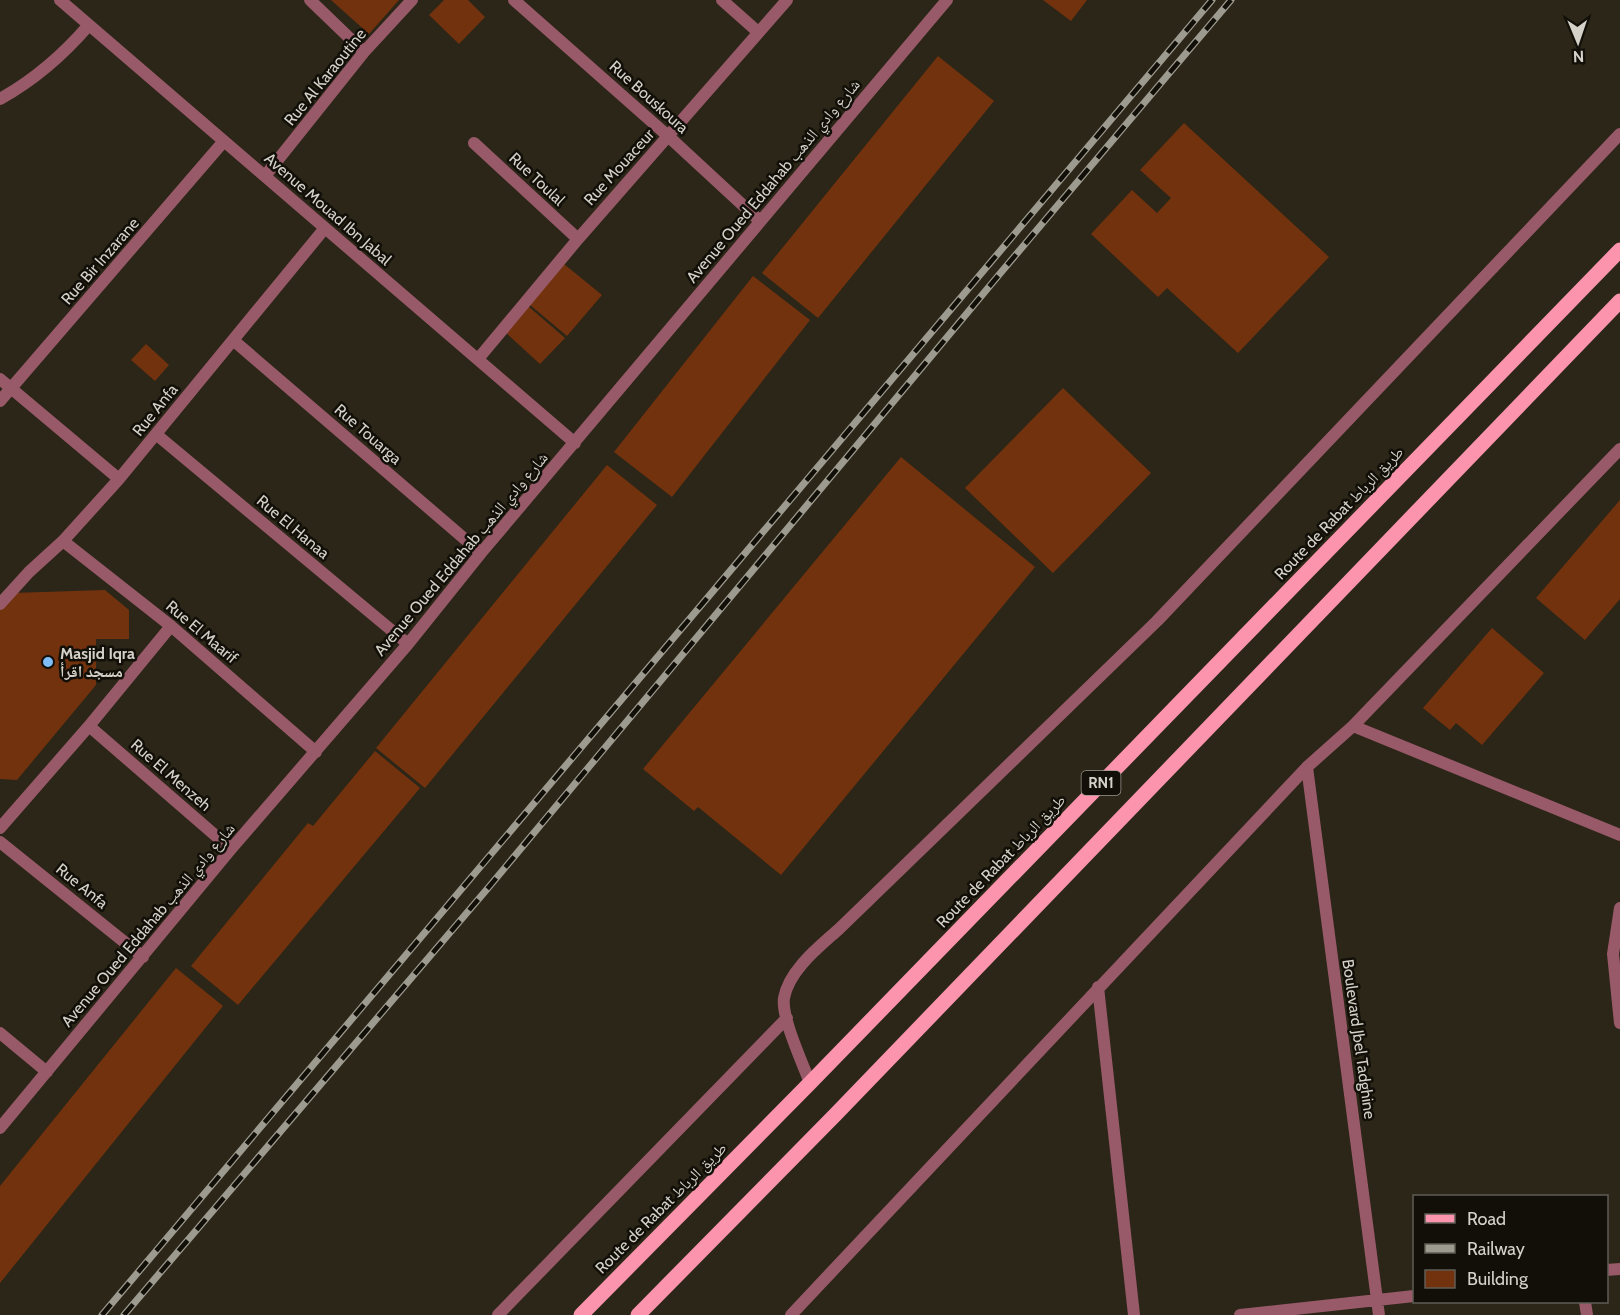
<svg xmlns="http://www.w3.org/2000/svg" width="1620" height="1315" font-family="Cabin,'Noto Naskh Arabic',sans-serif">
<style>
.building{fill:#73320e}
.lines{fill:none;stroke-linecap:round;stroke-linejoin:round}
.lane{stroke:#985969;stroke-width:12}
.street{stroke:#985969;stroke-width:12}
.primary{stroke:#fc94ae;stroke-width:15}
.rail-casing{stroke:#9d9a8f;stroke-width:7}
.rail{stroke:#110f08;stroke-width:4.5;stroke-dasharray:14;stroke-linecap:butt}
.poi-dot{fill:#7fbdf9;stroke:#110f08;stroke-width:2}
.labels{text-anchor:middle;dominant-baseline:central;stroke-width:5;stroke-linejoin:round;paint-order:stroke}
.shield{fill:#110f08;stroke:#9a978e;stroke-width:1.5}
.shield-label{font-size:15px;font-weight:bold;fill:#d4d1c8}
.street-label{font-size:16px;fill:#d4d1c8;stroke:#110f08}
.poi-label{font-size:16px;font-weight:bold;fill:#d4d1c8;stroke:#110f08;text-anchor:start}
</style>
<rect width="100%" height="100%" fill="#2b2617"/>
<path class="building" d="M331 0H399L369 34Z
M444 0H468L485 17 459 44 429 15Z
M1043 0H1087L1071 21Z
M938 56 994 101 818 318 762 273Z
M1184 123 1329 257 1238 353 1167 288 1158 297 1091 234 1132 190 1157 213 1171 198 1140 170Z
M564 264 602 295 567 336 530 305Z
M753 276 810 320 672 497 614 452Z
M528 306 565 338 540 364 504 331Z
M146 344 169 365 155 381 131 360Z
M1063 388 1151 473 1053 573 965 488Z
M901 457 1035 567 781 875 698 807 694 811 643 769Z
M607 465 657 505 425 788 376 748Z
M1620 500V599L1585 640 1536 598Z
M105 590 129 610V639H96V685L17 780 0 779V607L12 593Z
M1492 628 1544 673 1482 745 1456 723 1450 730 1423 708Z
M375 751 420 788 238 1005 191 966 308 823 313 826Z
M176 968 223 1006 0 1283V1186Z"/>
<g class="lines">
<path class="lane" d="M810 1083C803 1064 781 1017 784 998 789 970 819 947 839 929L1157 621 1620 134
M498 1315 787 1018"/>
<path class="street" d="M60 0 575 443
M310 0 364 52
M514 0 668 136 760 221
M722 0 758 32
M0 99C34 80 63 55 88 26
M474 143 578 239
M265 176 364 52 412 0
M233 340 481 553
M478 359 578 239 787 0
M0 379 119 479
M0 401 224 141
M157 435 408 644
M63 541 171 626 316 752
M0 604 29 572 63 541 119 479 325 228
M89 726 231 849
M1353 726 1620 835
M1307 767 1379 1315
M0 828 89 726 171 626
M0 842 143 957
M1620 908 1613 954 1620 1023
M1098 987 1134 1315
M0 1033 47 1072
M0 1128 231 849 408 644 481 553 947 0
M1606 1270 1620 1269
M1585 1302 1587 1315
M791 1315 1307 767 1353 726 1620 449
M1240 1315 1414 1296"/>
<path class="primary" d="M581 1315 810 1083 1620 250
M638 1315 836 1114 1620 301"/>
<g class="rail-casing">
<path id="rail" d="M102 1315 1212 0
M124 1315 488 888 1003 270 1231 0"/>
</g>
<use href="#rail" class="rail"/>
</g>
<circle class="poi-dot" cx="48" cy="662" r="6"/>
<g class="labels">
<rect class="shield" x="1081.5" y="771" width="39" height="24" rx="4.5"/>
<g class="shield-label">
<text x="1101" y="783">RN1</text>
</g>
<g class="street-label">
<text transform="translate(325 77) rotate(-51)">Rue Al Karaoutine</text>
<text transform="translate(649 97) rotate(42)">Rue Bouskoura</text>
<text transform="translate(619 167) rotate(-48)">Rue Mouaceur</text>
<text transform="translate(537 179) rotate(43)">Rue Toulal</text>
<text transform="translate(773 181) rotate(-50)">Avenue Oued Eddahab شارع وادي الذهب</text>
<text transform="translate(328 209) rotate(41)">Avenue Mouad Ibn Jabal</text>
<text transform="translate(100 261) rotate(-49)">Rue Bir Inzarane</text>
<text transform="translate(155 410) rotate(-51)">Rue Anfa</text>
<text transform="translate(368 434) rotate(41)">Rue Touarga</text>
<text transform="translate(1339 513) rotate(-46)">Route de Rabat طريق الرباط</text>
<text transform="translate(293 527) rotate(40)">Rue El Hanaa</text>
<text transform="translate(461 554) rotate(-50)">Avenue Oued Eddahab شارع وادي الذهب</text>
<text transform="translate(202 632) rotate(40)">Rue El Maarif</text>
<text transform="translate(171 775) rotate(41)">Rue El Menzeh</text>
<text transform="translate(1001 861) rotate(-46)">Route de Rabat طريق الرباط</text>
<text transform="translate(82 886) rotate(39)">Rue Anfa</text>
<text transform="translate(148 925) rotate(-50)">Avenue Oued Eddahab شارع وادي الذهب</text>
<text transform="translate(1359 1039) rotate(82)">Boulevard Jbel Tadghine</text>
<text transform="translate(661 1208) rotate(-45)">Route de Rabat طريق الرباط</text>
</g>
<g class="poi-label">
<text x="60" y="653">Masjid Iqra<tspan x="60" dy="18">مسجد اقرأ</tspan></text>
</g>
</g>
<rect x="1413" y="1195" width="195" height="108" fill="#110f08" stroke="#5f5d55" stroke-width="1.5"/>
<rect x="1425" y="1214" width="30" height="9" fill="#fc94ae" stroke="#5f5d55" stroke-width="1.5"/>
<text x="1467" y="1225" font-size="18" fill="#d4d1c8">Road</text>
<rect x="1425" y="1244" width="30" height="9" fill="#9d9a8f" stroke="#5f5d55" stroke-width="1.5"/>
<text x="1467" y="1255" font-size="18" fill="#d4d1c8">Railway</text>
<rect x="1425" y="1270" width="30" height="18" fill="#73320e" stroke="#5f5d55" stroke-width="1.5"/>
<text x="1467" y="1285" font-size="18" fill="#d4d1c8">Building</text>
<g transform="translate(1578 42) rotate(178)" stroke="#110f08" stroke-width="4.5" paint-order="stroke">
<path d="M0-4.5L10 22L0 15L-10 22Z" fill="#d4d1c8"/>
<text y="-9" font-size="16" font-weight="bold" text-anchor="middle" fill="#d4d1c8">N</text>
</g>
</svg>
